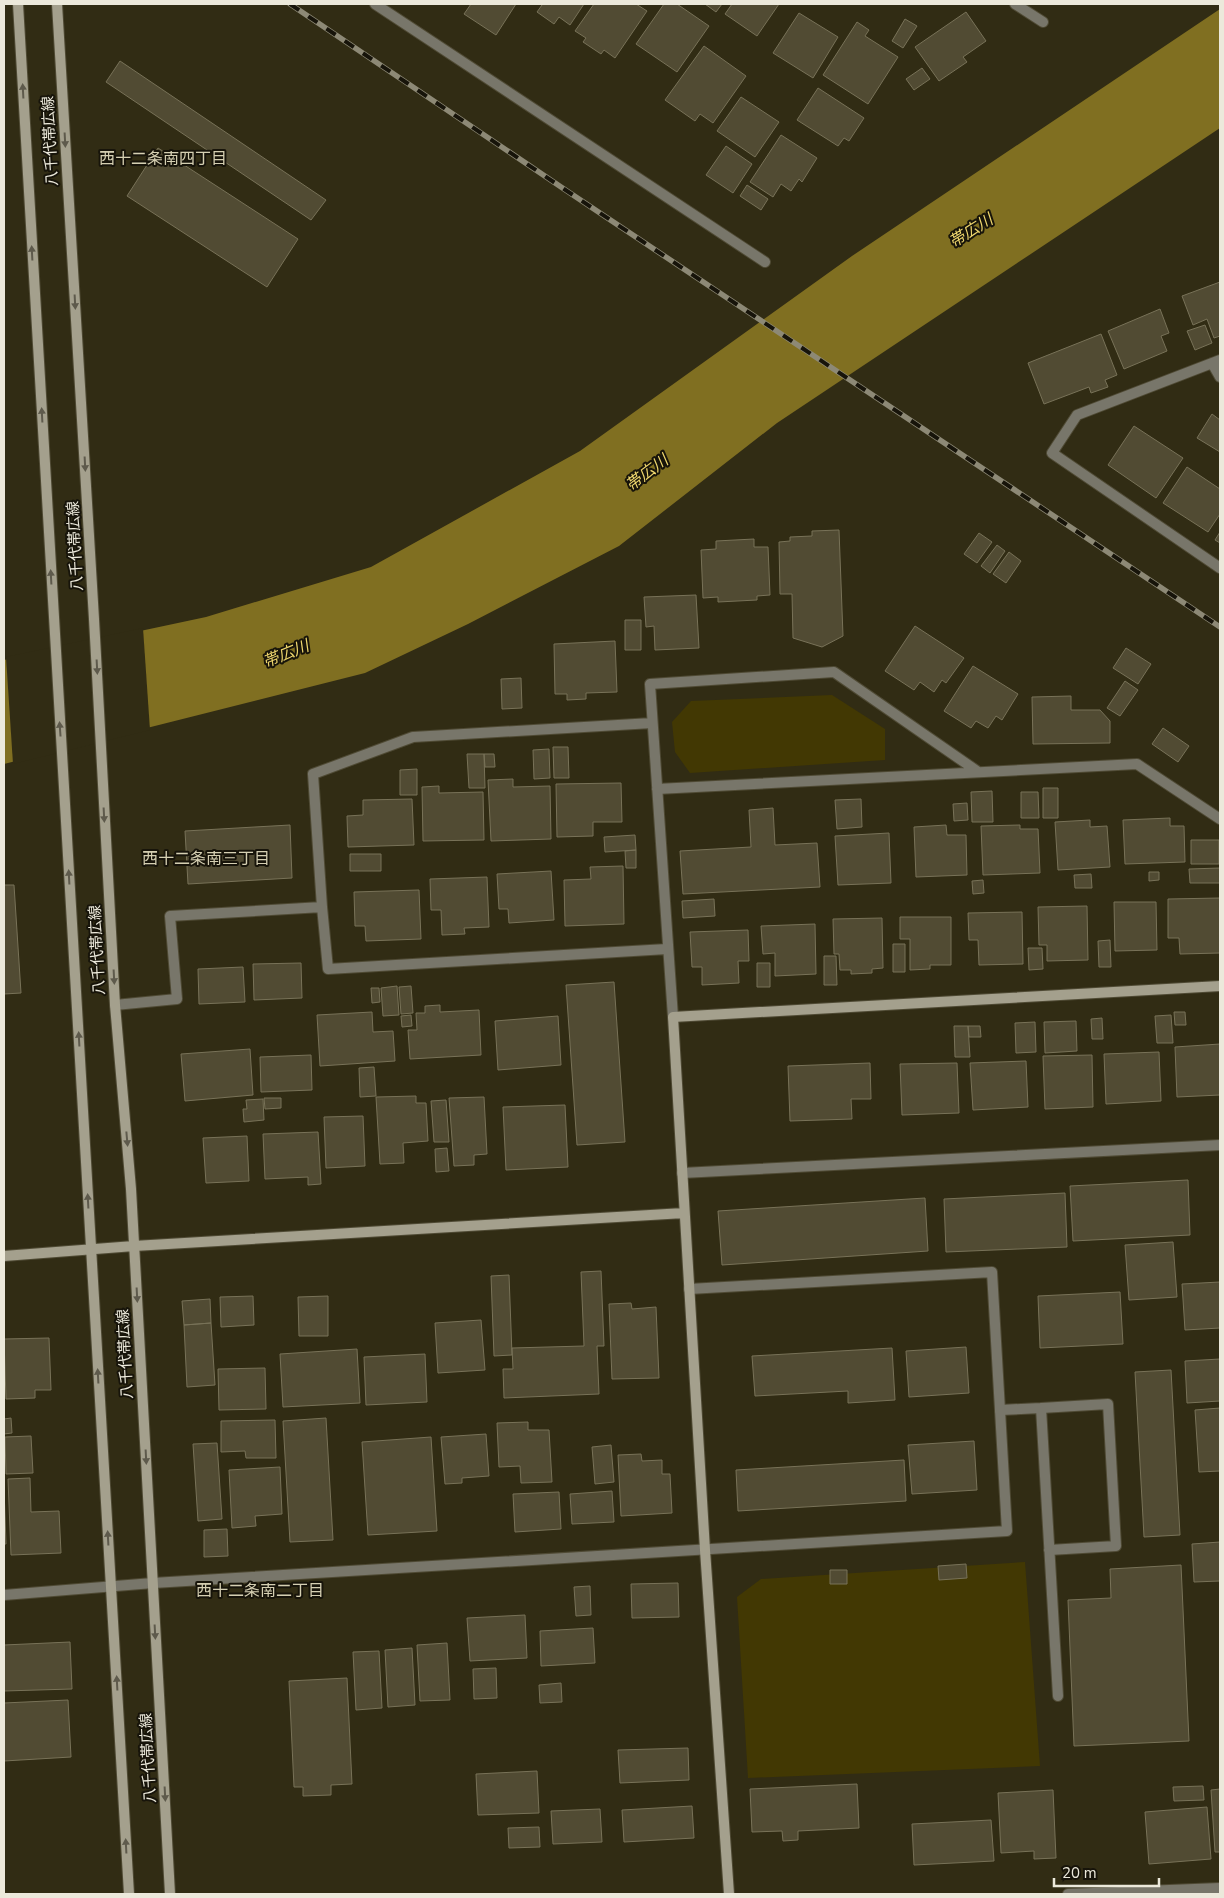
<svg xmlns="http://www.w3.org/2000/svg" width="1224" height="1898" font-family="'Nunito Sans','Noto Sans JP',sans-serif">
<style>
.green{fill:#423803}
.water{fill:#806f21}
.pier{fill:#312c14}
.building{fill:#514b33;stroke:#787258}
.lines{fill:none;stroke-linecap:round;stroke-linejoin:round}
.lane-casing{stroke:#4f4a34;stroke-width:12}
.street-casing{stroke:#4f4a34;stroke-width:12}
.secondary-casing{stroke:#4f4a34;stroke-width:12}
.lane{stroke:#78766a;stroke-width:10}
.street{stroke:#78766a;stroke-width:10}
.secondary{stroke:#a4a08d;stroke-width:10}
.rail-casing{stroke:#8d8976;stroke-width:5.5}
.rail{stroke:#17140a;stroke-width:4;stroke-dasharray:11;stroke-linecap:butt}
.oneway{fill:#5e5a4c}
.labels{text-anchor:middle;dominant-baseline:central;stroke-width:4;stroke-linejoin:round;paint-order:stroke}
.street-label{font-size:15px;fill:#ece9db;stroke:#17140a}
.neighbourhood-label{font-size:16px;fill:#d5cfb2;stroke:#17140a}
.water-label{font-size:16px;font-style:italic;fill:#efd76e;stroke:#17140a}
</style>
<rect width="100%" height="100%" fill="#312c14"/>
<path class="green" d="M832 695 885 729V760L690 773 675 752 672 722 691 701Z
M1025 1562 1040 1766 748 1778 737 1597 761 1579Z"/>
<path class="water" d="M1220 9V128L777 423 619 546 468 624 365 673 4 764V660L206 617 371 567 580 451 852 256Z"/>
<path class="pier" d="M143 628 150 730 13 764 6 657Z"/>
<path class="building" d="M471 4H516L496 35 464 14Z
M539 4H584L570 25 559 17 554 24 537 12 542 5Z
M594 4H636L647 11 615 58 604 50 601 54 583 42 586 38 575 31Z
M664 4H677L709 26 677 72 636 44Z
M705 4H722L716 12Z
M732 4H779L757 36 725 14Z
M966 12 986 41 963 57 967 62 939 81 915 47Z
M799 13 838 37 813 78 773 53Z
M905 19 917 26 903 48 892 41Z
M857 22 869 30 865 36 898 57 868 104 823 75Z
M704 46 746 76 713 123 700 114 695 121 665 100Z
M120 61 326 200 311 220 106 82Z
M922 68 930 79 914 90 906 79Z
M818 88 864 118 849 141 844 138 838 146 797 120Z
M741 97 779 122 755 157 717 131Z
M781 135 817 158 802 182 799 179 791 191 781 184 773 197 750 182Z
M726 146 752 164 733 193 706 175Z
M158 148 298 239 267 287 127 196Z
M747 185 768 199 761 210 740 196Z
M1220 282V336L1214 338 1207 319 1193 325 1182 296Z
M1160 309 1169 333 1161 336 1167 351 1124 369 1108 331Z
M1205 325 1212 343 1195 350 1187 331Z
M1101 334 1117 375 1105 380 1108 387 1091 393 1089 387 1044 404 1028 363Z
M1212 414 1220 420V452L1197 438Z
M1134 426 1183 458 1156 498 1108 465Z
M1187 467 1220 489V514L1208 532 1163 503Z
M839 530 843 636 822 647 793 638 792 594H780L779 542 790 541V537L812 536V531Z
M1220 532V543L1215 540Z
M979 533 992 542 977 563 964 554Z
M754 539V547H768L770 595 757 596V600L718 602V597L703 598 701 550 716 549V541Z
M997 545 1005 551 990 573 981 566Z
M1009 552 1021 561 1006 583 993 574Z
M696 595 699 648 655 650 654 626 646 627 644 597Z
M625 620H641V650H625Z
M915 626 964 658 946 683 942 680 934 692 920 682 914 690 885 671Z
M615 641 617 692 586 693V699L567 700V694H555L554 644Z
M1126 648 1151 664 1138 684 1113 668Z
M973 666 1018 694 1002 720 996 716 988 728 976 721 971 728 944 711Z
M521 678 522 708 502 709 501 679Z
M1125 681 1138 690 1120 716 1107 708Z
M1071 696V710H1100L1110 721V743L1033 744 1032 697Z
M1163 728 1189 746 1178 762 1152 744Z
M553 747H568L569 778H554Z
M549 749 550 778 534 779 533 750Z
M467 754H484L485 788H469Z
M484 754H494L495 767H485Z
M417 769V795H400V770Z
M513 779V787L550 786 551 839 491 841 488 780Z
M621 783 622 822H593V836L557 837 556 784Z
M439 786V793L483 792 484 840 423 841 422 787Z
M1043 788H1058V818H1043Z
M992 791 993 822H972L971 792Z
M1021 792H1038L1039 818H1021Z
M412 799 414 845 348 847 347 816 363 815V800Z
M861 799 862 827 837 829 835 800Z
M967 803 968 820 954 821 953 804Z
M773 808 775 845 817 843 820 887 683 894 680 851 751 847 749 810Z
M1170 818V826H1184L1185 862 1125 864 1123 820Z
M1090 820V827L1107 826 1110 867 1058 870 1055 822Z
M290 825 292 878 188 884 185 831Z
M946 825 947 835H966L967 875 916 877 914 827Z
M1020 825V829H1038L1040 873 983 875 981 826Z
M889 833 891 883 838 885 835 836Z
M635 835 636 850 605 852 604 837Z
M1191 840H1219V864H1191Z
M636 850V868H626L625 851Z
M350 854H381V871H350Z
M623 866 624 924 565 926 564 880 591 879 590 867Z
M1220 868V883H1190L1189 869Z
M551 871 554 920 509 923 508 909H499L497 874Z
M1149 872H1159V880L1149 881Z
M1091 874 1092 888H1075L1074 875Z
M487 877 489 927 464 928 465 934 442 935 441 910H431L430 879Z
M983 880 984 893 973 894 972 881Z
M4 885H14L21 993 4 994Z
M419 890 421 939 366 941 365 926H355L354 892Z
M1220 898V953L1180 954 1179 938H1168V899Z
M714 899 715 916 683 918 682 901Z
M1114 902H1156L1157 950 1115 951Z
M1087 906 1088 960 1047 961V945H1039L1038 907Z
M1022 912 1023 964 979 965 978 940H969L968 913Z
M900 917H951V965H930V969L910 970V939H900Z
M882 918 883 968 872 969V973L851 974V970H840L839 954H834L833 919Z
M815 924 816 974 775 976V953L763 954 761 926Z
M748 930 749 961H738L739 983 702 985V967H692L690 932Z
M1110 940 1111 967H1099L1098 941Z
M893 944H905V972H893Z
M1028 948H1042L1043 969 1029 970Z
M824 956H836L837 985H824Z
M301 963 302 998 254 1000 253 964Z
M757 963H770V987H757Z
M243 967 245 1002 199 1004 198 969Z
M614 982 625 1142 577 1145 566 985Z
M397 986 399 1015 383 1016 381 988Z
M411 986 413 1013 401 1014 399 987Z
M371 988H379L380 1002 372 1003Z
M440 1005V1012L479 1010 481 1055 410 1059 408 1030H417L416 1013H425V1006Z
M372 1012 373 1032 393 1031 395 1061 320 1066 317 1015Z
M1174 1012H1185L1186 1025H1175Z
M411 1015 412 1026 402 1027 401 1016Z
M1171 1015 1173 1043H1157L1155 1016Z
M558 1016 561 1065 498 1070 495 1021Z
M1102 1018 1103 1039H1092L1091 1019Z
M1076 1021 1077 1051 1045 1053 1044 1022Z
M1035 1022 1036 1052 1016 1053 1015 1023Z
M954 1026H968L970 1057H955Z
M968 1026H980L981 1037H969Z
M1220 1044V1095L1177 1097 1175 1047Z
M250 1049 253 1095 185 1101 181 1054Z
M1159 1052 1161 1101 1106 1104 1104 1054Z
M311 1055 312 1090 261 1092 260 1057Z
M1092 1055 1093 1107 1045 1109 1043 1056Z
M1026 1061 1028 1107 973 1110 970 1063Z
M870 1063 871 1099H851L852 1119 790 1121 788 1066Z
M957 1063 959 1113 902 1115 900 1064Z
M374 1067 376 1096 360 1097 359 1068Z
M416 1096V1103H426L428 1141 403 1143 404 1163 380 1164 376 1097Z
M484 1097 487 1154 474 1155V1165L454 1166 449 1098Z
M264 1098H281V1108L265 1109Z
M263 1099 264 1120 244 1122 243 1109H247L246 1100Z
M446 1100 449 1142H434L431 1101Z
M565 1105 568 1167 506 1170 503 1107Z
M363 1116 365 1166 326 1168 324 1117Z
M318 1132 321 1184 308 1185V1177L265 1179 263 1134Z
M247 1136 249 1181 206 1183 203 1138Z
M447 1148 449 1171 436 1172 435 1149Z
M1188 1180 1190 1235 1073 1241 1070 1186Z
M1065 1193 1067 1247 946 1252 944 1199Z
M925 1198 928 1251 722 1265 718 1211Z
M1173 1242 1177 1297 1129 1300 1125 1245Z
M601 1271 604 1346H597L599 1394 504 1398 503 1369H513L512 1348 584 1346 581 1272Z
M509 1275 512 1355 494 1356 491 1276Z
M1220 1282V1328L1185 1330 1182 1284Z
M1120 1292 1123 1344 1040 1348 1038 1296Z
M253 1296 254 1325 221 1327 220 1297Z
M328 1296V1336H299L298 1297Z
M210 1299 211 1323 184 1325 182 1301Z
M631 1303 632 1309 656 1307 659 1378 612 1379 609 1304Z
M481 1320 485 1370 438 1373 435 1323Z
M211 1323 215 1385 187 1387 184 1325Z
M49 1338 51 1390H35V1398L6 1399 4 1339Z
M966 1347 969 1393 909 1397 906 1351Z
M892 1348 895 1400 848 1403V1391L755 1396 752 1356Z
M357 1349 360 1403 283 1407 280 1354Z
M425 1354 427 1402 366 1405 364 1357Z
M1220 1359V1401L1187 1403 1185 1361Z
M265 1368 266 1409 219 1410 218 1369Z
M1171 1370 1180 1535 1144 1537 1135 1372Z
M1220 1408V1471L1199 1472 1195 1410Z
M11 1418 12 1433 4 1434V1419Z
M326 1418 333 1540 290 1542 283 1421Z
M275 1420 276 1458H246L245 1451 221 1452V1421Z
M528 1422V1430H549L552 1482 521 1483 520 1466 499 1467 497 1423Z
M486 1434 489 1476 462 1478V1483L445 1484 441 1437Z
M31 1436 33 1473 6 1474 5 1437Z
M431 1437 437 1531 368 1535 362 1442Z
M974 1441 977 1490 912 1494 908 1445Z
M217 1443 222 1519 198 1521 193 1444Z
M611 1445 614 1482 595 1484 592 1447Z
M641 1454 642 1461 662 1460V1474H670L672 1513 621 1516 618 1455Z
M904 1460 906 1501 738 1511 736 1470Z
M280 1467 282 1514 255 1516 256 1526 232 1528 229 1470Z
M30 1478 31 1512 59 1511 61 1553 11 1555 8 1479Z
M4 1488 6 1544H4Z
M612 1491 614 1522 572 1524 570 1494Z
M559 1492 561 1529 515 1532 513 1494Z
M227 1529 228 1556 204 1557V1530Z
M1220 1542V1581L1194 1582 1192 1544Z
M966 1564 967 1578 939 1580 938 1566Z
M1181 1565 1189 1741 1074 1746 1068 1600 1111 1598 1110 1569Z
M830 1570H847V1584H830Z
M678 1583 679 1617 632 1618 631 1584Z
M590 1586 591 1615 576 1616 574 1587Z
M525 1615 527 1658 470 1661 467 1618Z
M593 1628 595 1663 541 1666 540 1631Z
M70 1642 72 1689 4 1691V1645Z
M447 1643 450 1700 420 1701 417 1645Z
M412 1648 415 1705 388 1707 385 1650Z
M379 1651 382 1708 356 1710 353 1652Z
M496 1668 497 1698 474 1699 473 1669Z
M347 1678 352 1784 331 1785V1795L303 1796V1787H294L289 1681Z
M561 1683 562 1702 540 1703 539 1685Z
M68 1700 71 1757 4 1761V1703Z
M688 1748 689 1780 620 1783 618 1750Z
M537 1771 539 1813 478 1815 476 1774Z
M857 1784 859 1828 798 1831V1840L783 1841 782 1831 752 1832 750 1789Z
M1203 1786 1204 1800 1174 1801 1173 1787Z
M1220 1789V1852H1215L1211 1790Z
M1053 1790 1056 1858 1034 1859V1851L1001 1853 998 1793Z
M692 1806 694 1838 624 1842 622 1810Z
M1207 1807 1211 1859 1149 1864 1145 1812Z
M600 1809 602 1842 553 1844 551 1811Z
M991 1820 994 1861 914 1865 912 1824Z
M539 1827 540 1847 509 1848 508 1828Z"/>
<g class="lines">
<g class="lane-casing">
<path id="lane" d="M682 1173 1220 1145
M1041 1408 1108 1404 1116 1546 1049 1550
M1000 1410 1041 1408 1058 1696"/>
</g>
<g class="street-casing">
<path id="street" d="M375 4 765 262
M1015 4 1043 22
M1220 360 1077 415 1052 453 1220 568
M1212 363 1220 377
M657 789 1137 764 1220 819
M322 907 313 774 413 737 652 723
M115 1005 177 999 170 916 322 907 328 969 667 949
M673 1017 650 684 834 672 977 771
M4 1595 153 1583 1007 1531 992 1272 689 1289
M1068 1894 1220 1888"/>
</g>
<g class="secondary-casing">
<path id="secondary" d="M18 4 129 1894
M57 4 94 619 115 1005 131 1189 170 1894
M4 1256 134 1246 684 1213
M729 1894 705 1550 673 1017 1220 986"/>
</g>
<use href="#lane" class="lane"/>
<use href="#street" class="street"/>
<use href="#secondary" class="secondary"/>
<g class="rail-casing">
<path id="rail" d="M290 4 564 189 1220 627"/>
</g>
<use href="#rail" class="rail"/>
</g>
<defs><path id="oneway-solid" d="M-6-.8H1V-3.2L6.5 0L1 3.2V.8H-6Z" transform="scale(1.25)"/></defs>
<g class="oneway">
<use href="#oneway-solid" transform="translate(23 91) rotate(-93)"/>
<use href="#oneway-solid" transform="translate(65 140) rotate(87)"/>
<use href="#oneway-solid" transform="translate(32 253) rotate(-93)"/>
<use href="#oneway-solid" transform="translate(75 302) rotate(87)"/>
<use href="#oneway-solid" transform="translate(42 415) rotate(-93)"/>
<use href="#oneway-solid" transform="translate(85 464) rotate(87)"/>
<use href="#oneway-solid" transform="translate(51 577) rotate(-93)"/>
<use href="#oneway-solid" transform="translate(97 667) rotate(87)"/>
<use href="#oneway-solid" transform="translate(60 729) rotate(-94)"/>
<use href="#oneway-solid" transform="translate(104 815) rotate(87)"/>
<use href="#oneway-solid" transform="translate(69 877) rotate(-93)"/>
<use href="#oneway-solid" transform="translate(114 977) rotate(87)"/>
<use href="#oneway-solid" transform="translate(79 1039) rotate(-93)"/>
<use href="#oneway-solid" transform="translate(127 1139) rotate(85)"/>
<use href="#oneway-solid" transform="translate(88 1201) rotate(-93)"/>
<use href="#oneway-solid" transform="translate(137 1295) rotate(87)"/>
<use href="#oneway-solid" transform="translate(98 1376) rotate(-93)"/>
<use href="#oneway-solid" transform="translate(146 1457) rotate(87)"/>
<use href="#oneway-solid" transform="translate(108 1538) rotate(-93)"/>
<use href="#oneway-solid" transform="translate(155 1632) rotate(87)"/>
<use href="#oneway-solid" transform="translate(117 1683) rotate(-93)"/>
<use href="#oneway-solid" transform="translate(165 1794) rotate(87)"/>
<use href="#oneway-solid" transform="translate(126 1846) rotate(-93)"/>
</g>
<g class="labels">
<g class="street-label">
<text transform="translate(50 141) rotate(-93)">八千代帯広線</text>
<text transform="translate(75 546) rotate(-93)">八千代帯広線</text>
<text transform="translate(97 950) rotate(-93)">八千代帯広線</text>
<text transform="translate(125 1354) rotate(-93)">八千代帯広線</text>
<text transform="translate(148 1758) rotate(-93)">八千代帯広線</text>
</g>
<g class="neighbourhood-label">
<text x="163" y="159">西十二条南四丁目</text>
<text x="206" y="859">西十二条南三丁目</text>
<text x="260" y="1591">西十二条南二丁目</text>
</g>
<g class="water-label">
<text transform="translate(971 231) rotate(-32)">帯広川</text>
<text transform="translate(647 473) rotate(-37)">帯広川</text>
<text transform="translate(286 654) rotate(-22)">帯広川</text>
</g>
</g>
<rect width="1224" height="1898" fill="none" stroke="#ece9db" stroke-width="10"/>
<path d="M1054 1878v8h105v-8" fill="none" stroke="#ece9db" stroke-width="2.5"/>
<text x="1062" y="1878" font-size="15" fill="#ece9db" stroke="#17140a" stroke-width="4" paint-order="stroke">20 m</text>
</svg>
